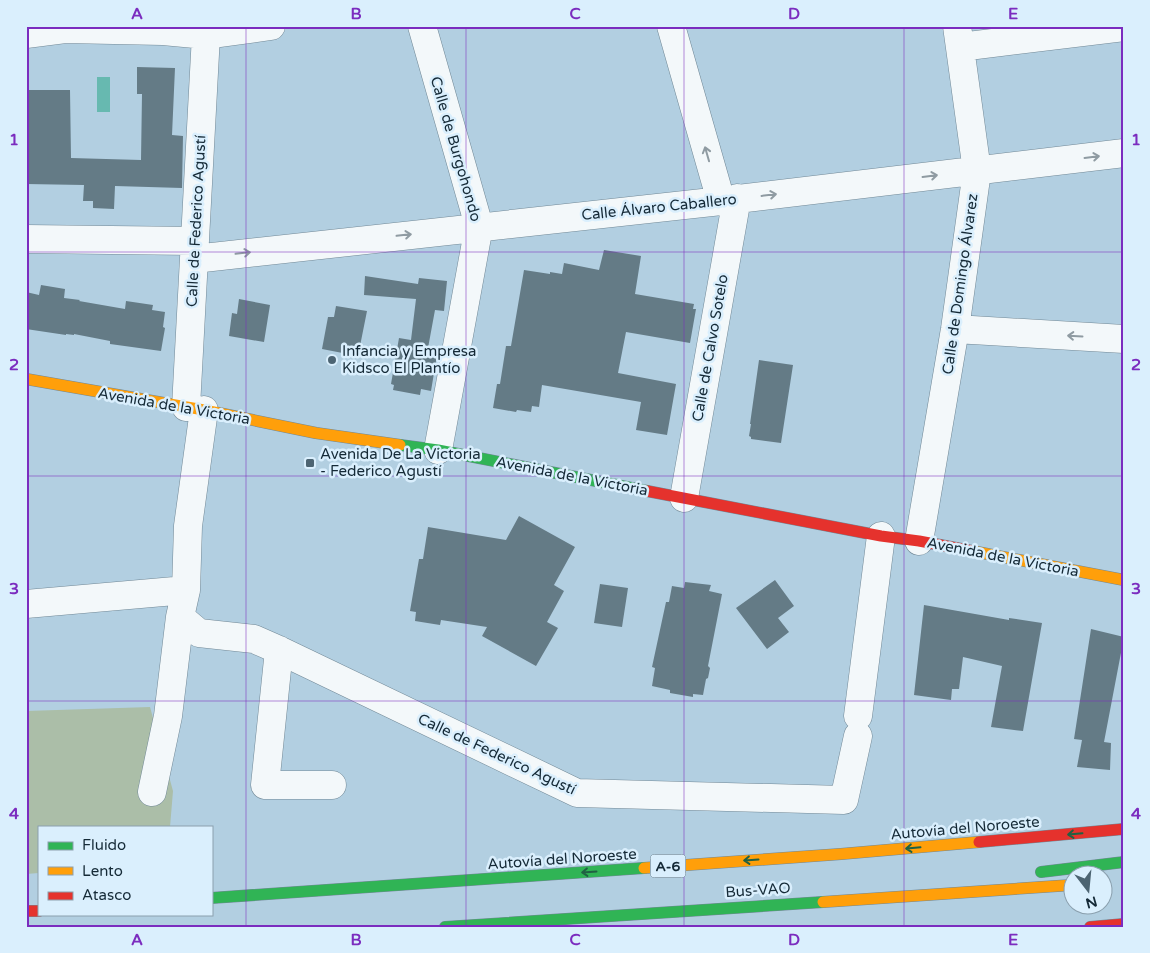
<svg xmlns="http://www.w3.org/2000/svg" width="1150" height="953" font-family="'Varela Round',sans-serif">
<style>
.green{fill:#abbea8}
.water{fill:#67b9b0}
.building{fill:#647b86}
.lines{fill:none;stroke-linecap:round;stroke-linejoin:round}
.street-casing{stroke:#718896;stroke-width:29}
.fast-casing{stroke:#718896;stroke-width:12}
.slow-casing{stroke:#718896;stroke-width:12}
.jam-casing{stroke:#718896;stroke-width:12}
.street{stroke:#f3f8fa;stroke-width:28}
.fast{stroke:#30b455;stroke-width:11}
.slow{stroke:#ff9f0a;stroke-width:11}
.jam{stroke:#e5322d;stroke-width:11}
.oneway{stroke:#8f9ba2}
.oneway2{stroke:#206143}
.grid{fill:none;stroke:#7b2cbf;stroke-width:1;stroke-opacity:0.55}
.poi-dot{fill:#4c6472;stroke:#daeffd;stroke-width:2}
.labels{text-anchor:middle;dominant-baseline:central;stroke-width:5;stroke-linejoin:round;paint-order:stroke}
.shield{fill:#daeffd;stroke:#506572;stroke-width:1}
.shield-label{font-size:14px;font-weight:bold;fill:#152a37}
.street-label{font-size:15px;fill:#152a37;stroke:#daeffd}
.poi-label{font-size:15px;fill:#152a37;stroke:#daeffd;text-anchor:start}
.neatline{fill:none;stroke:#7b2cbf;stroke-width:2}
.grid-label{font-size:16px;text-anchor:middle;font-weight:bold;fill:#7b2cbf}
</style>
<rect width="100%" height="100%" fill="#b2cfe1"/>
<path class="green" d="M150 707 173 791 170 827H39V873L26 874V711Z"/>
<path class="water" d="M97 77H110V112H97Z"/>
<path class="building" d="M137 67 175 68 172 135 183 136 182 188 115 186 114 209 93 208V201H83L84 185 26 184V90H70L71 158 141 160 142 94H137Z
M604 250 641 256 635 294 694 304 693 309H696L690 343 626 332 618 373 676 384 667 435 636 430 641 402 542 385 539 407 532 406 531 412 517 410 516 412 493 408 497 384H500L506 346H511L524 270 550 274V272L562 274 564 263 599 270Z
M365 276 418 284 419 278 447 281 444 311 435 310 428 348 438 349 431 391 421 389 420 395 393 390 394 385 391 384 399 338 411 340 416 299 364 295Z
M41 285 65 289 64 298 80 300 79 301 125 309 126 301 153 305 152 310 165 312 163 327 165 328 161 351 110 344V341L74 334V335L66 334V335L26 329V292L39 295Z
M239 299 270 305 264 342 229 336 232 313 237 314Z
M336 306 367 311 358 356 322 349 328 317H334Z
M759 360 793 365 781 443 751 439V437L749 436 751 424H750Z
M519 516 575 547 554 585 564 591 547 622 558 628 536 666 482 636 487 627 441 620 440 625 415 621 416 612 410 611 419 559H423L428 527 506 540Z
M775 580 794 606 778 618 789 632 767 649 736 608Z
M685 582 711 585 709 591 722 594 708 666 710 668 708 678 706 679 703 695 693 694V697L670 693V690L652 686 655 668 652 667 666 602H669L672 586 684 588Z
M600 584 628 588 622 627 594 623Z
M924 605 1009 620V618L1042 623 1023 731 991 727 1002 666 963 657 959 689H952L951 700 914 695Z
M1091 629 1124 637 1104 742 1111 743 1110 770 1077 767 1082 740 1074 739Z"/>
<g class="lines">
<g class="street-casing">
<path id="street" d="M422 26 479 226 438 450
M671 26 721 201
M26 34 65 29 163 31 206 35 271 26
M960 47 1124 27
M26 239 195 241
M194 259 721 201 1124 153
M955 329 1124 339
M186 407 206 35
M684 498 737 198
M919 541 955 329 977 171 957 26
M26 604 186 590
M180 617 199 633 254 639 279 650 577 793 844 800 858 736
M279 650 265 785H332
M858 716 881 536
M152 792 168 716 180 617 186 590 188 526 204 410"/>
</g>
<g class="fast-casing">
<path id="fast" d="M400 445 438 450 647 491
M1041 872 1124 862
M211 898 644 868
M445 927 823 902"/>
</g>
<g class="slow-casing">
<path id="slow" d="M26 379 204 410 316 433 400 445
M972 551 1124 580
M644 868 841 854 979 842
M823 902 1072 885"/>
</g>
<g class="jam-casing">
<path id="jam" d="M647 491 881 536 919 541 972 551
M979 842 1124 829
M26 911H39
M1090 927 1124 924"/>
</g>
<use href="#street" class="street"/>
<use href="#fast" class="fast"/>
<use href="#slow" class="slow"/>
<use href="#jam" class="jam"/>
</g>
<defs><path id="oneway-shaft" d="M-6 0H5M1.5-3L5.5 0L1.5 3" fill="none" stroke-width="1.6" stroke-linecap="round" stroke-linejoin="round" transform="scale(1.25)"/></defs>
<g class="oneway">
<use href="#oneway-shaft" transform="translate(707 154) rotate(-106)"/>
<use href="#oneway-shaft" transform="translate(1092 157) rotate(-7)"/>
<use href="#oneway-shaft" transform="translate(930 176) rotate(-7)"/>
<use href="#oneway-shaft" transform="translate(769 195) rotate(-7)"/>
<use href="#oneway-shaft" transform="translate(404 235) rotate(-6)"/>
<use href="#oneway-shaft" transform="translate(243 253) rotate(-6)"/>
<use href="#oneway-shaft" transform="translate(1075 336) rotate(-177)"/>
</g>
<g class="oneway2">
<use href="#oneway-shaft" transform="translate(1075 834) rotate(175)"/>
<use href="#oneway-shaft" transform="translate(913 848) rotate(175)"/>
<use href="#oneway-shaft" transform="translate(751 860) rotate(176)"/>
<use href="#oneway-shaft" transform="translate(589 872) rotate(176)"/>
</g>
<path class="grid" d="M246 26V927M466 26V927M684 26V927M904 26V927M26 252H1124M26 476H1124M26 701H1124"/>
<g class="poi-dot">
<circle cx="332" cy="360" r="5"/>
<rect x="305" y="458" width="10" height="10" rx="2.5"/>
</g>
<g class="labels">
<rect class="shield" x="650.5" y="854.5" width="35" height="23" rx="4"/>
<g class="shield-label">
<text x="668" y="866">A-6</text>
</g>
<g class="street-label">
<text transform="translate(456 149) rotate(74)">Calle de Burgohondo</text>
<text transform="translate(659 207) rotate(-6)">Calle Álvaro Caballero</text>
<text transform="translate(196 221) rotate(-87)">Calle de Federico Agustí</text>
<text transform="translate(960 284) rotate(-82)">Calle de Domingo Álvarez</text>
<text transform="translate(710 348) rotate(-80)">Calle de Calvo Sotelo</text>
<text transform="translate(174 406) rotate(10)">Avenida de la Victoria</text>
<text transform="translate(572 476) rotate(11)">Avenida de la Victoria</text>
<text transform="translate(1003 557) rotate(11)">Avenida de la Victoria</text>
<text transform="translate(497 754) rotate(25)">Calle de Federico Agustí</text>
<text transform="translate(965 828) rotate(-5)">Autovía del Noroeste</text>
<text transform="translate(562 859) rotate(-4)">Autovía del Noroeste</text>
<text transform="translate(758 890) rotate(-4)">Bus-VAO</text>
</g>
<g class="poi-label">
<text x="342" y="351">Infancia y Empresa<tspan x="342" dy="17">Kidsco El Plantío</tspan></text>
<text x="320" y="454">Avenida De La Victoria<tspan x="320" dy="17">- Federico Agustí</tspan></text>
</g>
</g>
<rect width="1150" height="953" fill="none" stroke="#daeffd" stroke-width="55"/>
<rect x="38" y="826" width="175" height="90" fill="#daeffd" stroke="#8ba0ae"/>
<rect x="48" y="842" width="25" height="8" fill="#30b455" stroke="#8ba0ae"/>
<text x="82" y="850" font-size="15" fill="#152a37">Fluido</text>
<rect x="48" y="867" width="25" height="8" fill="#ff9f0a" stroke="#8ba0ae"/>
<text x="82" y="876" font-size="15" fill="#152a37">Lento</text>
<rect x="48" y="892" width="25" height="8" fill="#e5322d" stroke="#8ba0ae"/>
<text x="82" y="900" font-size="15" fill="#152a37">Atasco</text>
<g transform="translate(1088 890) rotate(164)"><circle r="24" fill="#daeffd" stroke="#8ba0ae"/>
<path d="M0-4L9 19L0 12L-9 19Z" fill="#4c6472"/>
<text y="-8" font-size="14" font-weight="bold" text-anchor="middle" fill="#152a37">N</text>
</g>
<rect x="28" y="28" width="1094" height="898" class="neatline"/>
<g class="grid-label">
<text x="137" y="19">A</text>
<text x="356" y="19">B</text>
<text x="575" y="19">C</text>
<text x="794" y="19">D</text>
<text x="1013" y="19">E</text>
<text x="14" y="145">1</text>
<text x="1136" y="145">1</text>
<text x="14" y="370">2</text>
<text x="1136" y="370">2</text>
<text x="14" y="594">3</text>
<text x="1136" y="594">3</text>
<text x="14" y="819">4</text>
<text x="1136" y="819">4</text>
<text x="137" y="945">A</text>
<text x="356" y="945">B</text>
<text x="575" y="945">C</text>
<text x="794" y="945">D</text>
<text x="1013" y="945">E</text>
</g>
</svg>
